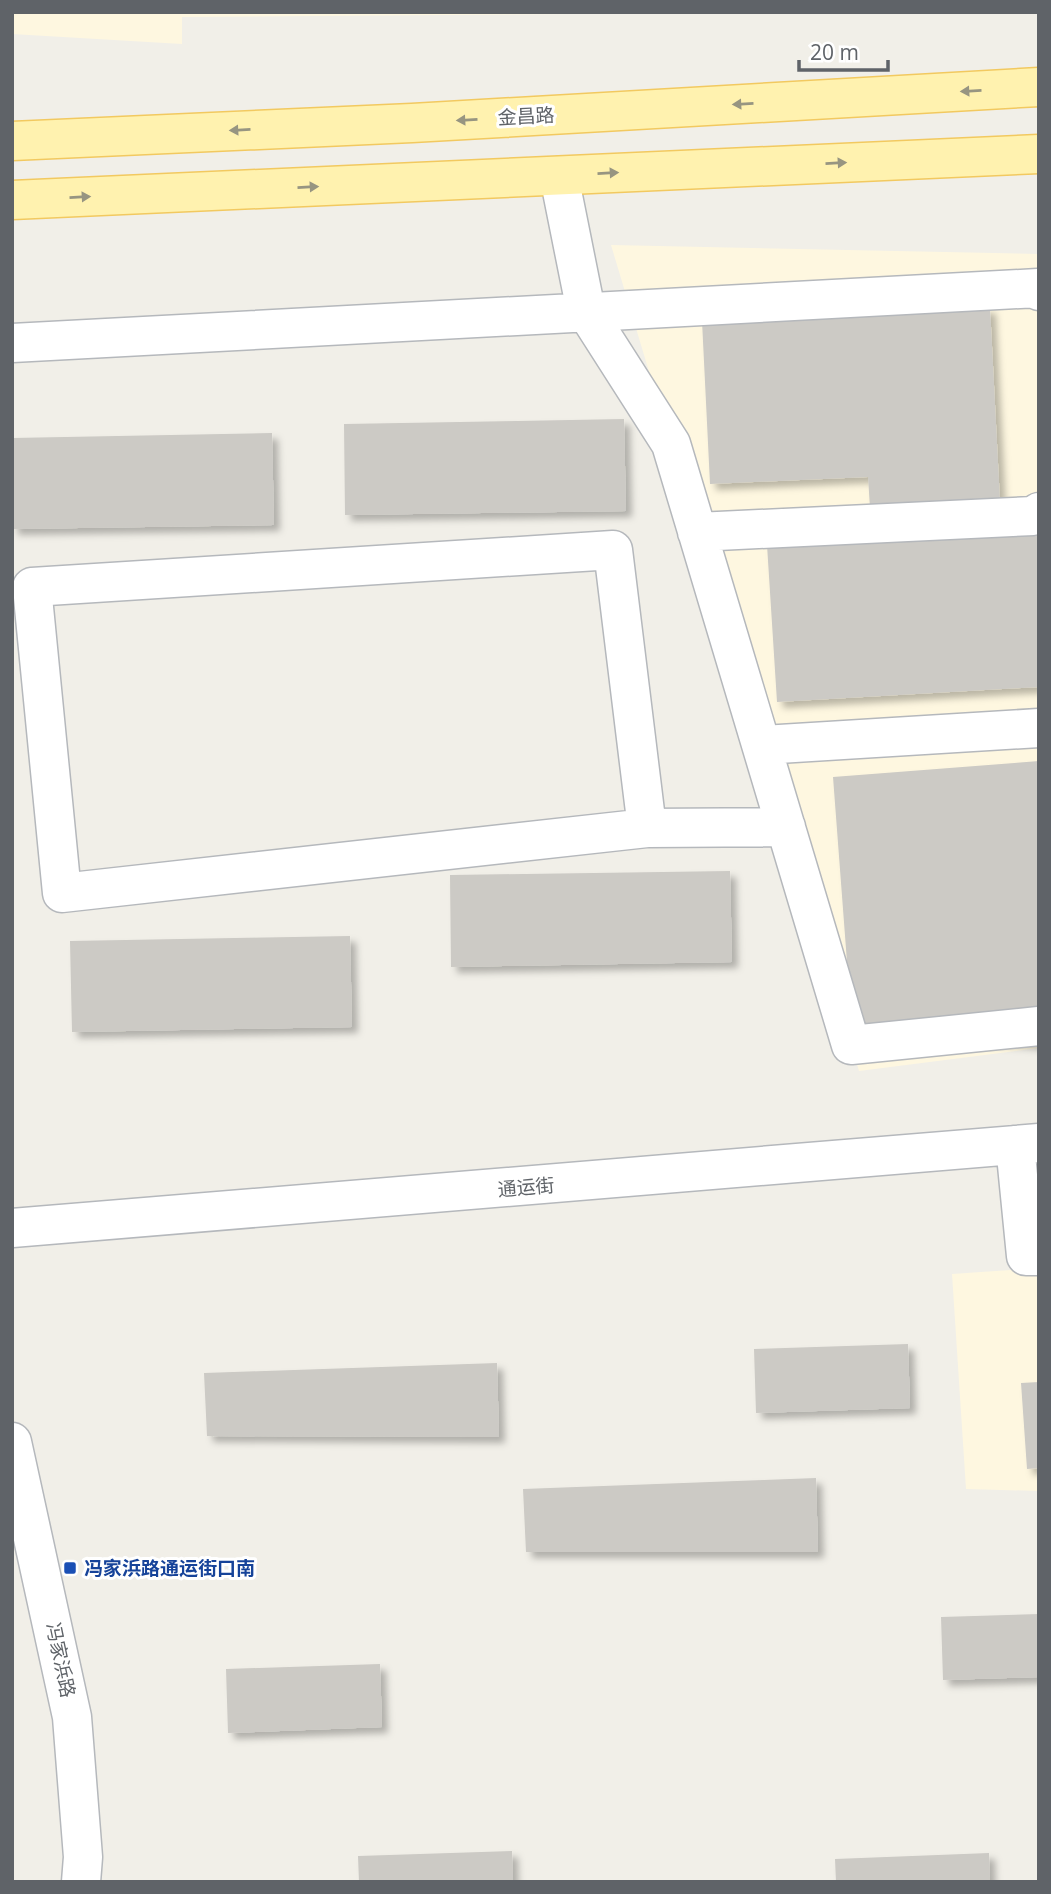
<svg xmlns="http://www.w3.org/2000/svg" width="1051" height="1894" font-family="'Open Sans','Noto Sans SC',sans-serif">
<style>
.commercial{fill:#fef7e0}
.building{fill:#cccac5;filter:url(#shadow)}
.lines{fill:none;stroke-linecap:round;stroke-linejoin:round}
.minor-casing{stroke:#b5b8bc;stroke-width:41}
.major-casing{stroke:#f2c960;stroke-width:41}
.minor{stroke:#fff;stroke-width:38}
.major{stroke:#fff2af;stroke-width:38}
.oneway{fill:#979581}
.transit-dot{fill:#1a4fb4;stroke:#fff;stroke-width:2.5}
.labels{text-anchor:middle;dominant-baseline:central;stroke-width:6;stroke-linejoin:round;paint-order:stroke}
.street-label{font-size:19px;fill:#5f6368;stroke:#fff}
.transit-label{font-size:19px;font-weight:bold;fill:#164399;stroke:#fff;text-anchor:start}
</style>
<defs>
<filter id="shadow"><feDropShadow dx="6" dy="6" stdDeviation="3.5" flood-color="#0004"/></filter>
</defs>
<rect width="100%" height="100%" fill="#f1efe8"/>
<path class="commercial" d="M12 12H815L182 17V44L12 34Z
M611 245 1039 254V1048L859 1071Z
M1039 1268V1491L966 1489 952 1274Z"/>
<path class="building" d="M990 307 1000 502 870 508 868 477 710 484 702 321Z
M624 419 626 511 345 515 344 424Z
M272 433 274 525 12 529V438Z
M1039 530V687L777 702 767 545Z
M1039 761V1044L852 1028 833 777Z
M730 871 732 962 451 967 450 875Z
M350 936 352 1027 72 1032 70 941Z
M908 1344 910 1408 756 1413 754 1349Z
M497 1363 499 1437 207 1436 204 1373Z
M1039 1382V1468L1027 1469 1021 1383Z
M816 1478 818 1552H526L523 1489Z
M1039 1614V1677L943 1680 941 1617Z
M380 1664 382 1727 228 1733 226 1669Z
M512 1851 513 1882H359L358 1856Z
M989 1853 990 1882H836L835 1859Z"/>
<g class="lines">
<g class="minor-casing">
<path id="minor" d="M559 176 586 311 671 444 851 1045 1039 1026
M12 343 1038 288 1039 291
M697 532 1033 516 1039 512
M762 745 1039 728
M647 828 62 893 32 587 613 550 647 828 786 827
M1015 1145 1026 1256H1039
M12 1228 1039 1143
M12 1442 72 1717 83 1857 81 1882"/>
</g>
<g class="major-casing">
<path id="major" d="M12 141 412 123 1039 87
M12 200 1039 154"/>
</g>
<use href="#minor" class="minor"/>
<use href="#major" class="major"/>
</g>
<defs><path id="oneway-solid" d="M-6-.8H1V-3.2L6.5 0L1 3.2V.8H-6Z" transform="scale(1.75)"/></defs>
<g class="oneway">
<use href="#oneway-solid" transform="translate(971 91) rotate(177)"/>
<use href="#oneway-solid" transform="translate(743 104) rotate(177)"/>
<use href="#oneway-solid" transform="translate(467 120) rotate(177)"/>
<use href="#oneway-solid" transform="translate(240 130) rotate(177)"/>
<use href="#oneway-solid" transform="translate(836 163) rotate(-3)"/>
<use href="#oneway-solid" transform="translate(608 173) rotate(-3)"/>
<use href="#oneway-solid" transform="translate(308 187) rotate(-3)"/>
<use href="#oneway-solid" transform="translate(80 197) rotate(-3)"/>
</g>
<rect class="transit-dot" x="63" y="1561" width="14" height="14" rx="3.5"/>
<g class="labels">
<g class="street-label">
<text transform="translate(526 116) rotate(-3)">金昌路</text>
<text transform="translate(526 1187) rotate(-5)">通运街</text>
<text transform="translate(61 1660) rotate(78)">冯家浜路</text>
</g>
<g class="transit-label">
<text x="84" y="1568">冯家浜路通运街口南</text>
</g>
</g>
<rect width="1051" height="1894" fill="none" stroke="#5f6368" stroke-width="28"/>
<path d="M799 60v10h89v-10" fill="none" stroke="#5f6368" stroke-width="3.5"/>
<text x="810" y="60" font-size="21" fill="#5f6368" stroke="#ffffff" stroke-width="5" paint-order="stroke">20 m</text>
</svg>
